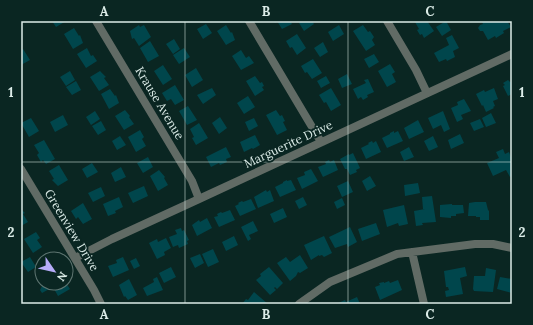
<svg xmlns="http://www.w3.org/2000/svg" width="533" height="325" font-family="Lora,serif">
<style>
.building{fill:#00464c}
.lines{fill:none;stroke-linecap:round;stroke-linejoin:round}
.minor{stroke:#616b65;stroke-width:8}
.grid{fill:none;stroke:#dcece8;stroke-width:1;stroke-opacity:0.55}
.labels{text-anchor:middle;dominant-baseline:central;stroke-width:4;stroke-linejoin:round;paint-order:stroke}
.street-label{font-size:12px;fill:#dcece8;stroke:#0a2622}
.neatline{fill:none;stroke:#dcece8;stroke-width:1.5}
.grid-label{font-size:13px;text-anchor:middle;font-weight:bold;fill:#dcece8}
</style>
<rect width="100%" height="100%" fill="#0a2622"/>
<path class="building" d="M52 21H66L56 27Z
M274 21H290L292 24 282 29 277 21 275 23Z
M301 21H312L314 24 304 31 299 23Z
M416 21H427L434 31 424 38 422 34 420 35 417 30 419 29 415 22Z
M446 21 451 30 442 36 436 27Z
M484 21H507L511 27 503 31 504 33 496 38 495 36 488 40 483 31H480L478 28 480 25 483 24 482 22Z
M206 24 212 33 203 39 197 29Z
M139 25 140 27 144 25 151 37 139 46 134 38 132 39 130 31Z
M226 25 231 33 232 32 235 40 226 45 217 31Z
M339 25 344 34 333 41 328 32Z
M363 25 368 32 370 31 374 37 372 40 375 45 366 51 353 31Z
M74 28 79 36 80 35 83 43 73 49 64 34Z
M297 34 306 48 297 55 292 47 290 48 286 41Z
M452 35 459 48 453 51 455 57 447 61 446 59 439 62 434 53 449 45 446 38Z
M174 39 180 49 173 54 166 44Z
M150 41 159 56 148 62 140 48Z
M323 42 328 52 320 57 314 48Z
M87 48 91 56 93 55 97 61 86 68 77 54Z
M184 48 190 57 179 64 173 55Z
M23 49 30 60 21 65V51Z
M241 50 246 58 249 56 254 63 241 70 232 56Z
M374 54 379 62 369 68 364 59Z
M313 59 322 73 312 79 307 72 305 73 301 66Z
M390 64 395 72 392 74 396 82 387 87 378 71Z
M163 65 172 79 163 85 154 71Z
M196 68 203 80 192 87 185 75Z
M70 71 75 80 66 86 60 77Z
M100 71 106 77 104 78 109 85 99 91 90 77Z
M347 74 352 84 342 88 338 79Z
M255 76 260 83 262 82 264 86 262 87 264 90 255 96 246 81Z
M326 76 330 83 321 88 317 81Z
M368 79 374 92 367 95 368 97 363 100 361 97 358 99 353 89 366 83 364 80Z
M508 80 510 82 512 81V94L508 96 503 86 505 85 503 83Z
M76 81 81 90 72 95 66 87Z
M175 85 184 100 175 105 171 99 167 101 162 93Z
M212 88 216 95 203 104 197 95Z
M331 88 341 105 331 111 326 102 324 103 319 95Z
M494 88 498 99 493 101 495 106 493 107 494 108 486 112 483 105 482 106 476 94 484 90 485 92Z
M110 89 115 96 116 95 119 103 109 109 101 94Z
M248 96 255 107 244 114 237 103Z
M464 99 471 111 461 115 463 119 457 122 451 108 458 105 457 102Z
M188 106 197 120 187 125 179 111Z
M125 110 130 116 129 117 134 124 124 130 115 116Z
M276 110 280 116 282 115 285 121 283 122 287 130 277 135 266 115Z
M95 111 100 119 91 125 86 117Z
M443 111 450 129 444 132 441 125 433 129 428 118Z
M491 113 496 123 486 127 482 118Z
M63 115 68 125 55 132 50 122Z
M220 117 227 128 219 134 212 123Z
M31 118 39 131 29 137 21 123Z
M254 118 258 126 249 131 245 122Z
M480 119 484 127 474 131 470 123Z
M418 120 424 132 409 139 404 128Z
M101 121 106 130 98 135 92 126Z
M199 123 208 138 196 145 192 138 194 137 190 129Z
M140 130 144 137 142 139 146 146 136 152 128 137Z
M394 131V133L398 131 403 141 387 148 382 138 390 134V133Z
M460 134 464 143 451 149 448 140Z
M255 135 260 145 253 149 252 148 244 152 240 142Z
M120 136 126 145 117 150 112 141Z
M433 136 438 147 429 151 424 141Z
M44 140 55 159 46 164 43 160 41 162 37 155 39 153 34 145Z
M372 141 373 143 376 141 381 152 366 159 361 148 369 144 368 143Z
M226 147 231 157 226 159 227 162 220 165 219 163 211 167 206 157Z
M409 147 414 157 404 161 400 152Z
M503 149 505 154 509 152 512 160V176L510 177 506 170 493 176 487 163 499 158 496 152Z
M353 153 360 168 356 170 357 172 350 175 347 169H345L340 159 349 154V155Z
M148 157 153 167 143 173 137 163Z
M329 160 330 162 334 160 338 170 323 177 318 167 326 164 325 162Z
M92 163 98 172 87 178 82 169Z
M59 165 68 180 58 186 52 180 54 179 49 171Z
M121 167 126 177 115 182 111 173Z
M311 169 318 181 302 189 297 178 305 175 304 172Z
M159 170 165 177 164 178 168 185 158 191 150 176Z
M370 176 376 186 367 191 362 181Z
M287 180V181L291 180 296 190 280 197 275 187 283 183V182Z
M348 181 353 192 342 197 337 186Z
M418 183 420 193 405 196 404 185Z
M144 186 148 196 133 203 128 193Z
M101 187 105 196 93 202 88 193Z
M266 190 267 192 270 190 274 201 258 208 254 197Z
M432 196 436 222 422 223 423 225 416 226 414 211 425 209H423L422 197Z
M119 197 123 207 115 211 116 213 108 216 103 204Z
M303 197 307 205 299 209 295 201Z
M342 198 345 205 337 209 334 202Z
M251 199 256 209 240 216 235 206 239 204 238 203 242 201 243 202Z
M475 202H486L488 210 489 211V220H480V217H476V216H468L469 203Z
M83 203 92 219 83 224 78 217 76 219 71 211Z
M452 204V205H463L464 213 456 214V216H451V218L440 217V205Z
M404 205 408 224 399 226 398 223 387 227 383 210Z
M283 208 287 217 274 223 270 214Z
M22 210 25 213 23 214 28 222 21 226V211Z
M230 210 235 220 219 227 214 217 218 216 217 214 221 212 222 213Z
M207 218 212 228 197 236 192 225 199 220 200 222Z
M253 221 258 231 249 235 251 239 248 241 241 227Z
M376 223 380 234 362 241 358 229Z
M350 227 357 242 348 247 347 244 335 248 329 237Z
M181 228 182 231 184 230 189 240 187 241 188 244 179 248 178 245 173 247 169 237 177 234 175 230Z
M36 232 40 238 37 240 42 247 33 253 24 239Z
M234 236 238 245 226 251 222 242Z
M324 236 332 253 324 257 322 255 319 256V255L311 260 304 245Z
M166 238 171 248 164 252 165 255 157 259 149 243 157 239 158 242Z
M213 249 219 262 208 267 202 254Z
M200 254 204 263 195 268 190 258Z
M300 255 308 268 300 273 298 272 296 276 290 281 277 263 286 257 290 262Z
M30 257 36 267 28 272 21 262Z
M123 257 129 270 113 277 108 266 117 263 116 260Z
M136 258 140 266 134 269 130 261Z
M171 267 176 277 164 283 159 273Z
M269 267 283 283 277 289 275 287 274 288 276 290 270 295 256 280 261 276 260 274Z
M465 267 467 276 460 278 463 294 446 297 445 291 449 290 448 287H446L444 271Z
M486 268 496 270 493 292 474 291 473 289 474 276H485Z
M157 277 163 290 147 296 143 288 154 282 153 279Z
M500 277 512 279V293L497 289Z
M129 279 137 295 128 300 125 296 124 297 119 285Z
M398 280 402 290 380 300 375 287 380 285 379 283 384 282V283L389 281 390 283Z
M47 283H66L70 289 58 296 53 287 42 293 40 290 42 286Z
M254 292 268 304H242L246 299 248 300Z
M357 297 360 304H336L345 300 346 302Z"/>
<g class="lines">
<path class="minor" d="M96 21 192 181 199 199
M249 21 321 142
M387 21 416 70 427 93
M21 169 94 290 101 304
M412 252 424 304
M75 258 112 239 199 199 512 54
M299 304 330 282 397 254 475 244H493L512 248"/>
</g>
<path class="grid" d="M185 21V304M348 21V304M21 162H512"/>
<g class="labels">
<g class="street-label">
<text transform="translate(160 103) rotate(59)">Krause Avenue</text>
<text transform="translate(288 144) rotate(-25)">Marguerite Drive</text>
<text transform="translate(72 230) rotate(59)">Greenview Drive</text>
</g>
</g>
<rect width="533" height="325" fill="none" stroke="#0a2622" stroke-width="44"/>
<g transform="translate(54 271) rotate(124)"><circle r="19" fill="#0a2622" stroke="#5e7571"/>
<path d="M0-3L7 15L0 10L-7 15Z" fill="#b6acf8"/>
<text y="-6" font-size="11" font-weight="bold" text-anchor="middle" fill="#dcece8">N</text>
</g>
<rect x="22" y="22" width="489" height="281" class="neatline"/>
<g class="grid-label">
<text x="104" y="16">A</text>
<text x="266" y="16">B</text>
<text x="430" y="16">C</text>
<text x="11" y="97">1</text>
<text x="522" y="97">1</text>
<text x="11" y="237">2</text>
<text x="522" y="237">2</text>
<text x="104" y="319">A</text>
<text x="266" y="319">B</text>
<text x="430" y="319">C</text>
</g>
</svg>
